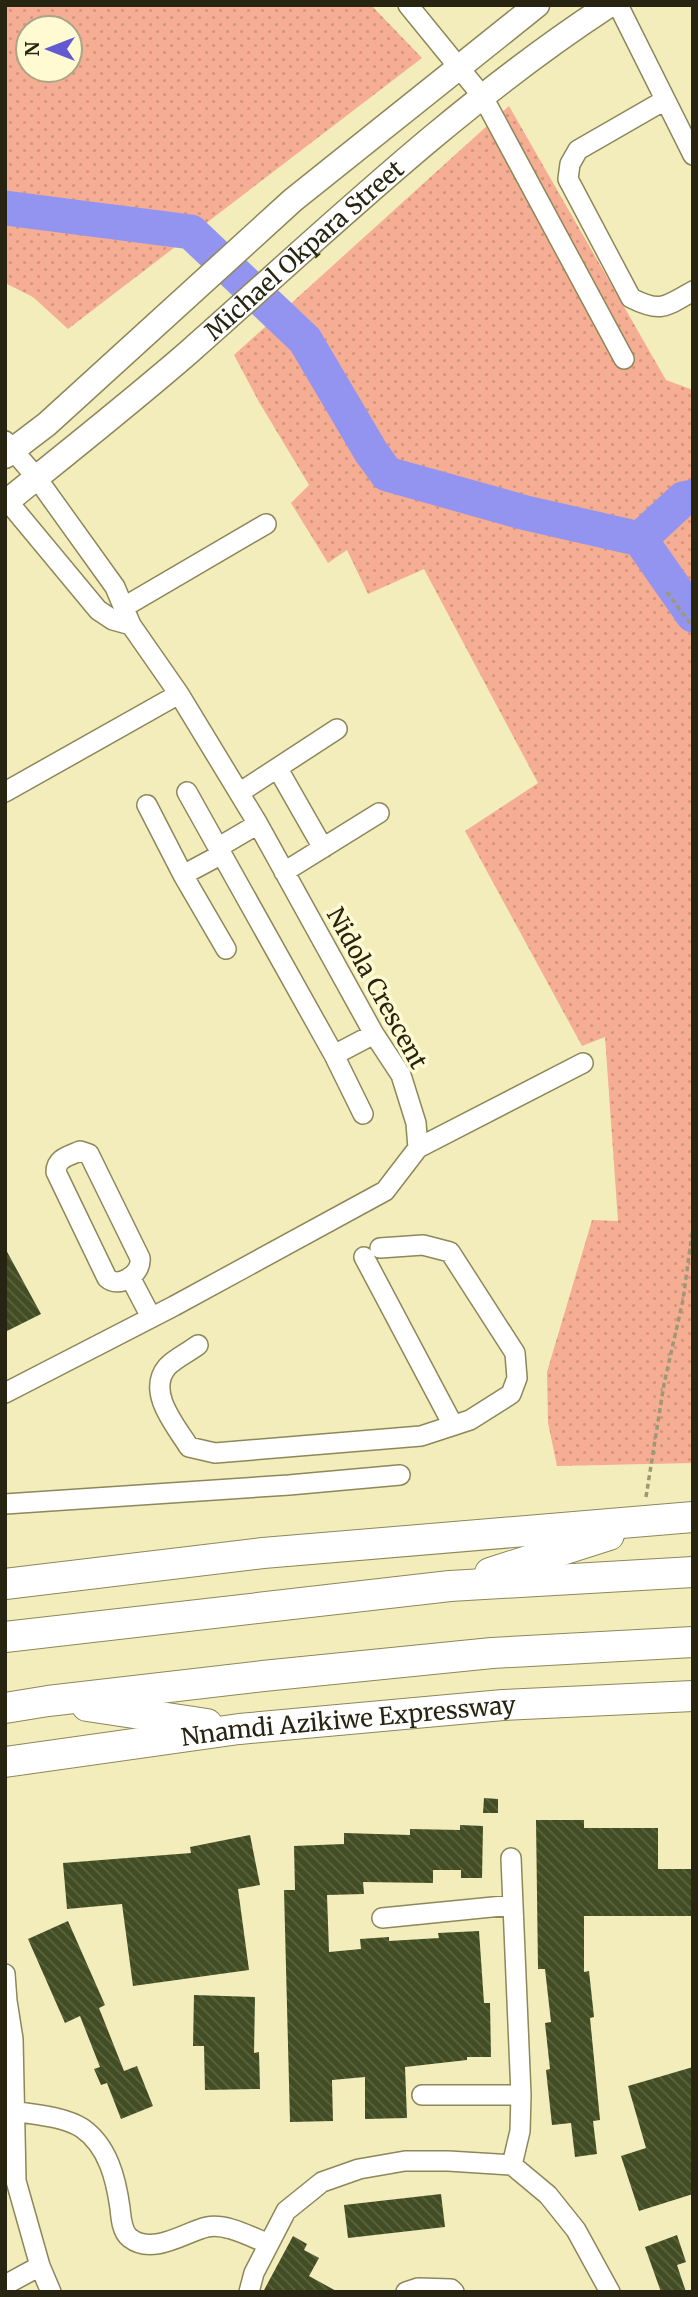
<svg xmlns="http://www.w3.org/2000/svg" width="698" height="2297" font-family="Merriweather,serif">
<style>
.grass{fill:url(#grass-dots);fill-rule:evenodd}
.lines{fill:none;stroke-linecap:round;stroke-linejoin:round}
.river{stroke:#9394ef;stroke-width:35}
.building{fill:url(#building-back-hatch)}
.minor-casing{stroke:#8d8759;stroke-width:22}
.major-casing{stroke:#8d8759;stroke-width:27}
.highway-casing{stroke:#8d8759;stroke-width:32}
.path{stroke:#9d9975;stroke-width:3.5;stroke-dasharray:5 3.5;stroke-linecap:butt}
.minor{stroke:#fff;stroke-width:19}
.major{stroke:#fff;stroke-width:24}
.highway{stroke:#fff;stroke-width:30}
.labels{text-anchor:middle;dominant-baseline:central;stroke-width:7;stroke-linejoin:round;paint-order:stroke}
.street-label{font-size:24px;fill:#272512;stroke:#fffad2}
</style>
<defs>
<pattern id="grass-dots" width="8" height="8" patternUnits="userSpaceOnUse" patternTransform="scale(1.75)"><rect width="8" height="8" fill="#f5ae93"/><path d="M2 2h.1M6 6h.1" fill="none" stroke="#d2967e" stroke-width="1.8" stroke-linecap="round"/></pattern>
<pattern id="building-back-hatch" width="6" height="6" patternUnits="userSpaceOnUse" patternTransform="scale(1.75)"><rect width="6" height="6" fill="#424d23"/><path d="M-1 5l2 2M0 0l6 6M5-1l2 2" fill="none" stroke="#5b6441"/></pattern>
</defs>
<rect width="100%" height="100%" fill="#f3edbc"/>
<path class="grass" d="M5 5H371L422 58 68 329 33 297 5 283ZM28 28H70V70H28Z
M509 106 666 380 693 390V1463L557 1466 548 1423 547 1372 592 1220 618 1221 605 1037 582 1046 465 831 538 783 424 569 368 594 347 550 328 563 291 503 309 485 259 402 234 355Z"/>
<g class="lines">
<path class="river" d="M5 208 191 232 305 340 371 452 387 474 526 513 640 539
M640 539 693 615
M640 539 683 499 693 497"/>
</g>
<path class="building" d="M5 1248 41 1314 5 1332Z
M484 1798 498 1799V1813H483Z
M536 1820H584V1828H658V1869H693V1916H584V1972L589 1971 594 2017 590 2018 600 2120 593 2121 597 2154 575 2157 571 2123 552 2125 546 2070 550 2069 545 2023 551 2022 545 1969H538Z
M460 1825 483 1826 482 1878H461V1870H433V1883L363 1882 364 1894 327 1895 329 1952 361 1949 360 1939 389 1937V1941L439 1938 438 1933 479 1931 484 2003H490L491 2057H467V2060L405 2067 407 2118 365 2119V2077L332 2080 333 2121 290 2122 284 1890H295L294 1846 344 1844V1833L410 1835V1829L460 1830Z
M250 1835 260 1885 238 1889 249 1970 133 1986 122 1904 67 1909 63 1863 191 1853 190 1847Z
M68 1921 105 2005 99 2008 124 2071 137 2066 153 2106 121 2119 107 2083 101 2085 94 2069 100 2067 80 2016 65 2023 28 1939Z
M194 1995 255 1997 254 2053 259 2052 260 2089 205 2090 204 2046H193Z
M693 2067V2194L639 2211 621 2156 646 2148 628 2086Z
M441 2194 445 2227 348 2238 344 2205Z
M677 2235 686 2262 677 2265 686 2292H661L645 2247Z
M293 2236 307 2244 304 2250 319 2258 309 2276 338 2292H263Z"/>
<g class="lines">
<g class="minor-casing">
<path id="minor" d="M408 5 483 97 624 359
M618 5 693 155
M665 100 578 150 570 164 568 179 631 298C661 313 665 307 693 291
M5 441 36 477 115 587 131 625 179 694 258 824 374 1034 401 1075 416 1123 418 1148 385 1191 174 1306 5 1393
M5 498 98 610 113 620 131 625
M124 607 266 524
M278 769 323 848
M5 792 179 694
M187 792 334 1055 363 1114
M239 793 337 729
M147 805 183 875 226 949
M219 847 258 824
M284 872 379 813
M183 875 222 854
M334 1055 374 1034
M418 1148 583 1063
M80 1151 89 1154 140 1258C142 1274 119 1289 107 1278L56 1172C56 1158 69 1156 80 1151Z
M364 1257 453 1425
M130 1277 151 1317
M198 1345C189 1352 174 1359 167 1367 146 1392 176 1426 189 1447L215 1453 421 1436 470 1420 511 1394 517 1378 515 1353 450 1252 423 1245 380 1248
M5 1504 289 1485 400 1475
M511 1858 521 2095 520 2131 512 2165
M382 1918 513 1905
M5 1974 7 2001 13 2039 16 2181 40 2266 51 2292
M422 2095H521
M14 2111C35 2115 63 2116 82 2128 108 2146 116 2179 120 2208 121 2218 122 2232 130 2238 153 2256 185 2232 207 2227 226 2223 251 2237 269 2244
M5 2285 40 2266
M249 2292 254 2273 286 2211 322 2182 359 2169 405 2161H448L512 2165 548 2195 576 2230 610 2292
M406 2292 418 2288 451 2289 454 2292"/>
</g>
<g class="major-casing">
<g id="major">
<path d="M5 456 47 424 293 200 537 5"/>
<path id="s1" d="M5 503C67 453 129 404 189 352 324 233 457 104 609 5"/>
</g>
</g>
<g class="highway-casing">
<g id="highway">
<path d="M490 1573 609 1535"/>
<path d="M5 1584 263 1553 693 1517"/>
<path d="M5 1637 450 1586 693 1572"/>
<path d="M87 1706 207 1724"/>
<path d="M5 1708 48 1701 263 1676 492 1653 693 1642"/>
<path id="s2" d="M5 1762 239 1729 503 1705 693 1696"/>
</g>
</g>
<path class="path" d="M667 592 693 627
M646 1497 664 1384 683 1300 693 1226"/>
<use href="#minor" class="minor"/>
<use href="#major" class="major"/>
<use href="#highway" class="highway"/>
</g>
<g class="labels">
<g class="street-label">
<text stroke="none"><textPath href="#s1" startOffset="392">Michael Okpara Street</textPath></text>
<text transform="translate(377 988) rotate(61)">Nidola Crescent</text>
<text stroke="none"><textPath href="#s2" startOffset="346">Nnamdi Azikiwe Expressway</textPath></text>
</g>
</g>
<rect width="698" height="2297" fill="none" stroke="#272512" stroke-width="14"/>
<g transform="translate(49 49) rotate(270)"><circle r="33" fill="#fffad2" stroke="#a9a585" stroke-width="2"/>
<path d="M0-5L12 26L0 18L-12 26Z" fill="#635ad3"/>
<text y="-10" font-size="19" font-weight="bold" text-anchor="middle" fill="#272512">N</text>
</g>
</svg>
